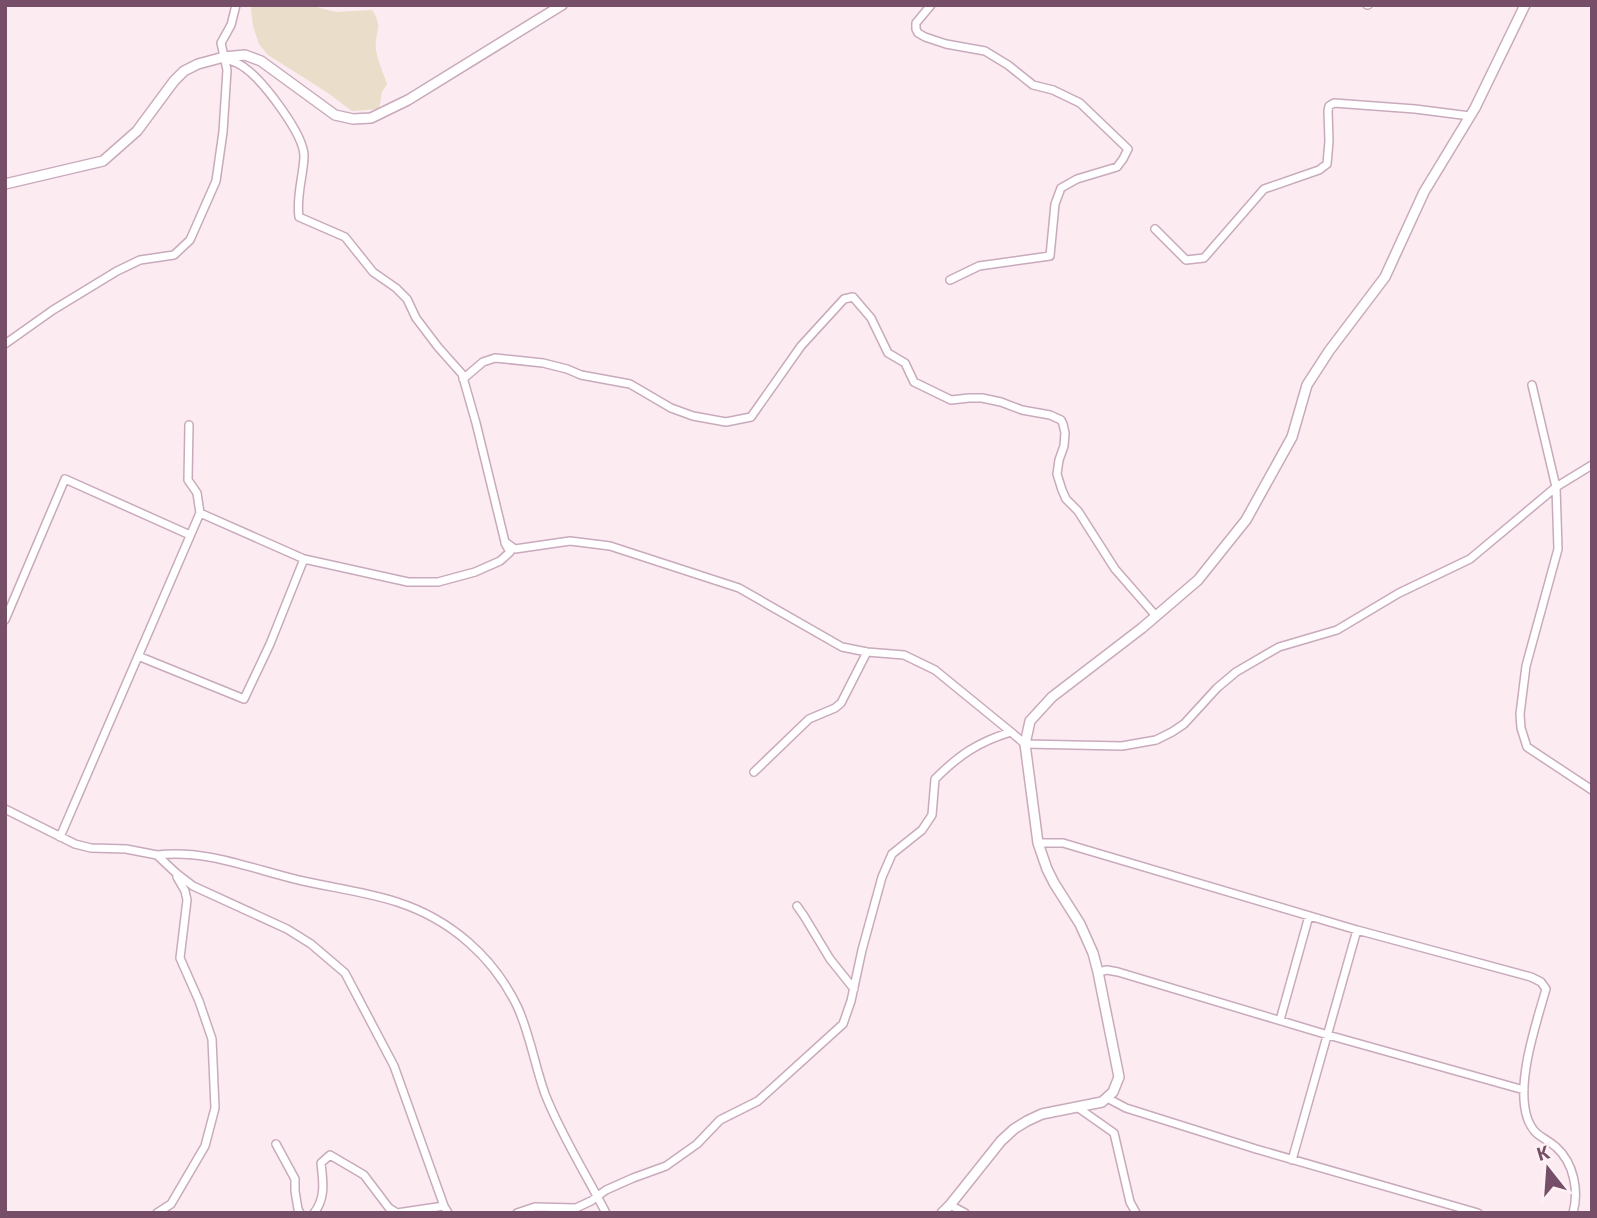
<svg xmlns="http://www.w3.org/2000/svg" width="1597" height="1218" font-family="'Exo 2',sans-serif">
<style>
.green{fill:#eaddc9}
.lines{fill:none;stroke-linecap:round;stroke-linejoin:round}
.minor-casing{stroke:#c9aabc;stroke-width:10}
.tertiary-casing{stroke:#c9aabc;stroke-width:12}
.minor{stroke:#fff;stroke-width:7}
.tertiary{stroke:#fff;stroke-width:9}
</style>
<rect width="100%" height="100%" fill="#fcebf1"/>
<path class="green" d="M253 5H312L323 9 337 12 372 10C384 27 374 32 376 50 378 61 383 73 387 84L382 92 379 109 352 111 328 93 268 55 259 44 253 26 251 8Z"/>
<g class="lines">
<g class="minor-casing">
<path id="minor" d="M931 5 916 23V29L918 33 925 37 946 44 985 51 1008 65 1033 85 1053 90 1080 103 1128 149 1123 159 1117 167 1077 179 1061 188 1055 204 1050 256 979 266 950 280
M1367 5H1368
M225 58C231 61 239 63 245 68 263 81 305 135 304 157 303 178 296 196 299 217L345 237 373 272 396 288 407 299 416 318 438 347 462 374 476 423 505 542 515 549 570 541 610 546 739 588 842 647 867 652 904 655 935 670 1011 732
M1155 229 1186 260 1204 258 1264 189 1319 170 1327 164 1329 141 1328 111 1329 106 1334 103 1415 109 1470 116
M5 344 53 310 117 271 140 260 174 255 190 240 216 181 223 132 227 70 221 43 231 25 236 5
M463 379 483 362 495 358 543 363 567 369 581 375 630 384 671 408 693 416 726 422 751 417 801 346 844 299 853 297 871 318 888 353 905 363 914 382 951 400 969 398H982L1001 402 1022 410 1050 415 1061 420 1063 424 1065 433 1064 446 1059 460 1057 474 1062 490 1066 499 1078 511 1115 569 1156 616
M1532 385 1556 487 1558 549 1526 666 1520 714 1521 728 1527 747 1592 790
M189 425 188 480 197 493 200 513 304 559 408 582H438L475 572 500 561 510 552 505 543
M5 620 65 479 190 535
M138 656 244 699 270 644 304 559
M754 772 809 719 835 708 841 703 867 652
M5 809 75 844 91 848 126 849 157 855 176 873 193 886 287 929 311 944 345 973 394 1066 444 1206 448 1213
M60 837 200 513
M1038 843H1063L1357 930 1531 977 1541 982 1546 989C1536 1024 1516 1082 1527 1117 1533 1136 1543 1136 1556 1147 1574 1163 1579 1191 1573 1213
M157 855C208 849 254 870 303 881 334 888 366 892 397 902 450 919 494 957 518 1008 530 1035 535 1066 545 1094 561 1135 586 1174 606 1213
M797 906 804 916 830 959 854 989
M1098 972 1107 970 1118 972 1328 1035 1524 1090
M1280 1020 1309 916
M1107 1098 1126 1108 1256 1149 1478 1213
M1077 1107 1114 1133 1130 1202 1136 1213
M276 1144 295 1179V1191L298 1209 300 1213
M1292 1160 1357 930
M950 1205 965 1213
M157 1213 171 1204 205 1146 215 1108 212 1039 199 1001 180 958 187 900 185 891 177 877
M314 1213C326 1198 323 1181 321 1163L330 1155 364 1175 389 1208 397 1213 444 1206
M517 1213 535 1207 576 1208 591 1201 606 1190 633 1178 666 1166 697 1144 720 1120 758 1101 843 1024 851 1001 862 950 882 877 892 854 922 830 932 815 935 779C959 755 978 742 1011 732L1025 744 1122 746 1156 740 1172 732 1184 724 1217 688 1236 672 1279 647 1337 630 1399 593 1470 559 1556 487 1592 465"/>
</g>
<g class="tertiary-casing">
<path id="tertiary" d="M5 184 103 161 137 131 174 81 184 71 198 64 224 57 245 55 261 61 335 115 353 119 371 118 408 100 562 5
M942 1213 950 1205 1001 1141 1014 1129 1027 1121 1042 1114 1102 1102 1113 1092 1119 1077 1098 972 1093 953 1080 924 1054 883 1047 869 1038 843 1025 744 1030 721 1052 697 1142 628 1198 580 1246 520 1292 437 1307 385 1329 351 1385 277 1424 192 1475 108 1525 5"/>
</g>
<use href="#minor" class="minor"/>
<use href="#tertiary" class="tertiary"/>
</g>
<rect width="1597" height="1218" fill="none" stroke="#764e67" stroke-width="14"/>
<g transform="translate(1548 1169) rotate(343)" stroke="#fef1f6" stroke-width="5" paint-order="stroke">
<path d="M0-5L12 26L0 18L-12 26Z" fill="#764e67"/>
<text y="-10" font-size="19" font-weight="bold" text-anchor="middle" fill="#764e67">K</text>
</g>
</svg>
